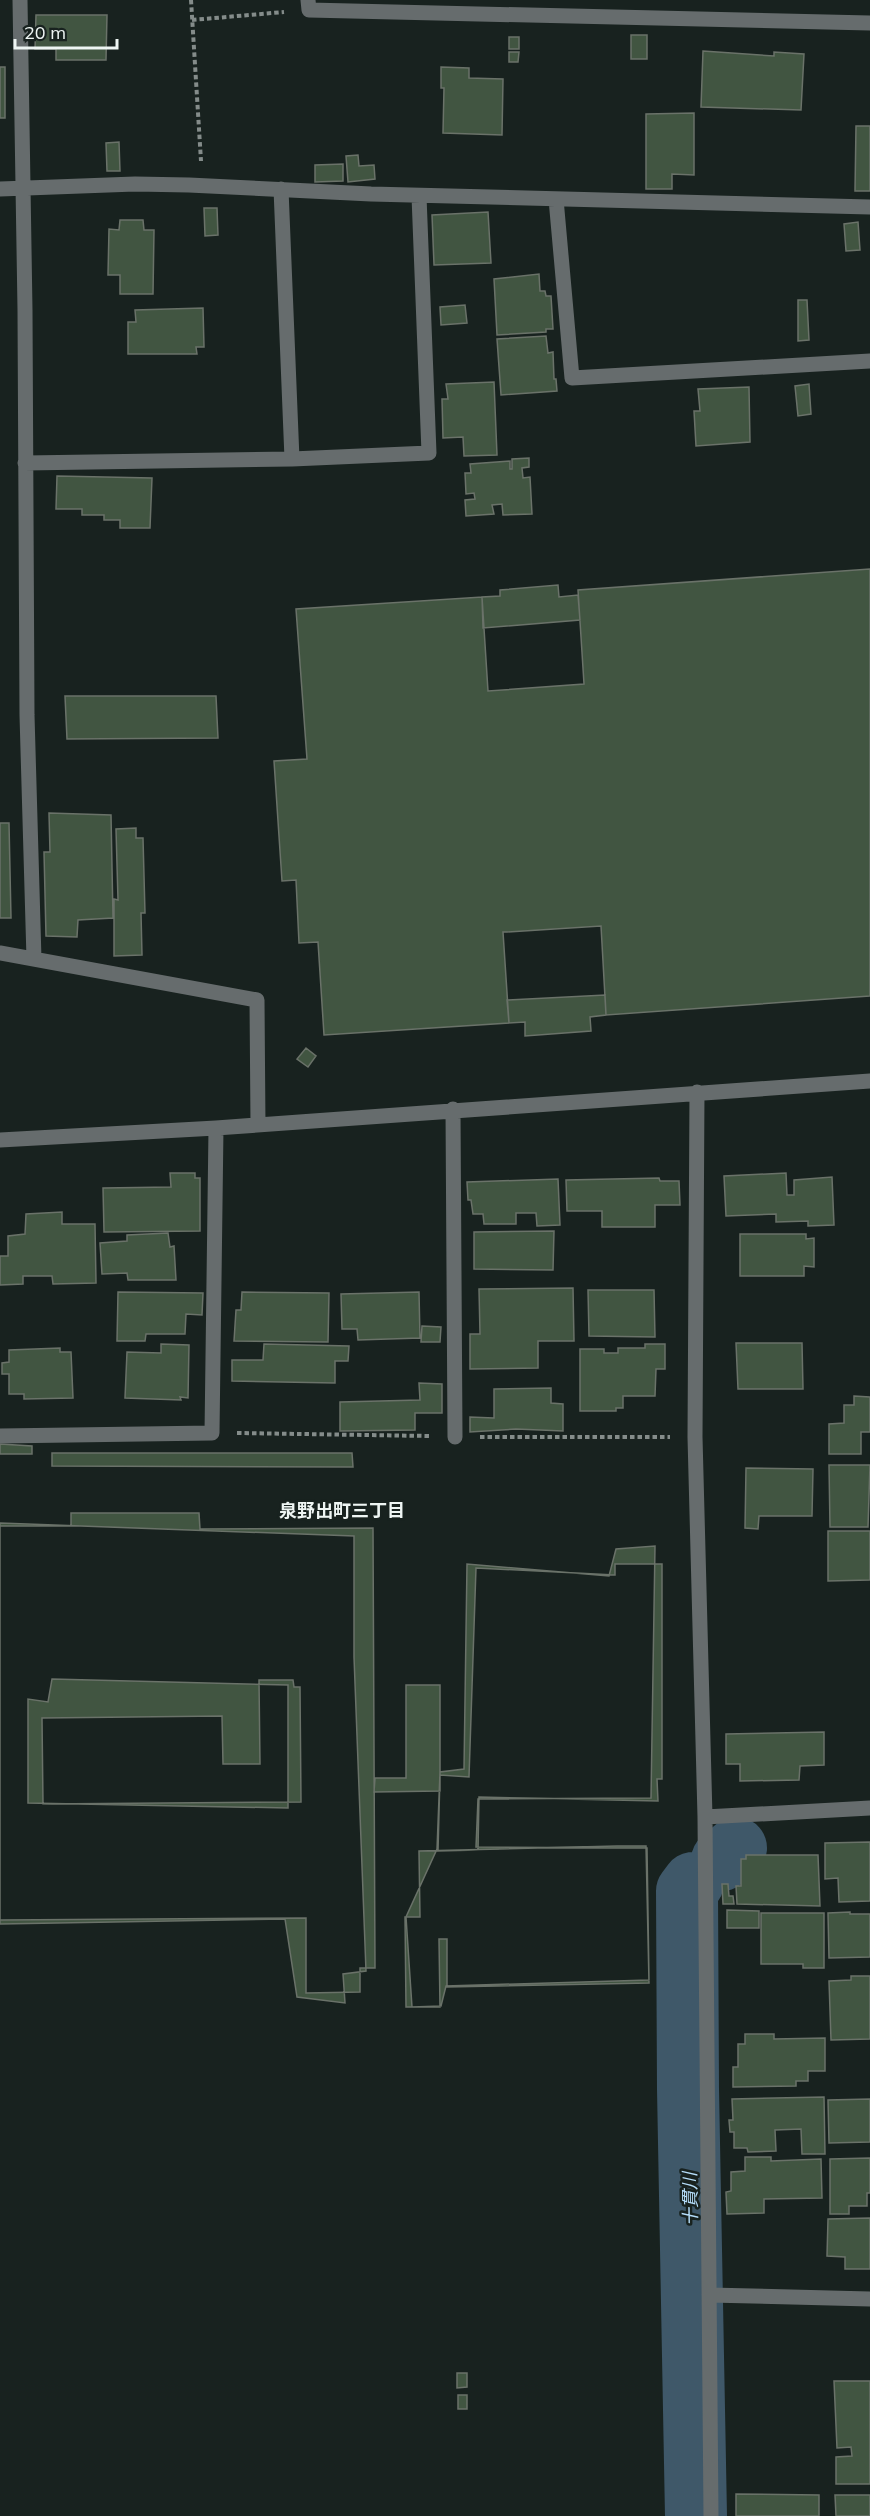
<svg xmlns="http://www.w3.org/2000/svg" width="870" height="2516" font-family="Mulish,'Noto Sans JP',sans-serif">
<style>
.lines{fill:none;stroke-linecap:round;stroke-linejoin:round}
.river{stroke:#3f5869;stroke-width:62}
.building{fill:#415541;stroke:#6a7269;stroke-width:1.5;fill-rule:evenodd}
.path{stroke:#848c8a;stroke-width:4;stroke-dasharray:4.5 3;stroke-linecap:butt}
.minor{stroke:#666c6d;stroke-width:15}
.labels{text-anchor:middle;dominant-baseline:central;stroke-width:5;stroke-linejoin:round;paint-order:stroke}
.neighbourhood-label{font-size:18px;font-weight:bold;fill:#eef5f3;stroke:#18221f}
.water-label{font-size:18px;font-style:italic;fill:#b5ddf9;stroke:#18221f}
</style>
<rect width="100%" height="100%" fill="#18221f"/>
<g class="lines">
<path class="river" d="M722 1860 736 1848
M693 1883 687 1891 688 2089 696 2516"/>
</g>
<path class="building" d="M36 15H107L106 60H56V49H35Z
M631 35H647V59H631Z
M509 37H519V49H509Z
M703 51 774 56V52L804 54 801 110 701 107Z
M509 52H519L518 62H509Z
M0 67H5V118H0Z
M441 67 469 68V78L503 79 502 135 443 133 444 88H441Z
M694 113V175L672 174V189H646V114Z
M856 126H870V191H855Z
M119 142 120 171H107L106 143Z
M358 155 359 166 374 165 375 179 348 182 346 156Z
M343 164V181L315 182V165Z
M204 208H217L218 235 205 236Z
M488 212 491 263 434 265 432 215Z
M120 220H143L144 230H154L153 294H120V275H108L109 229 119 230Z
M858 222 860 250 846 251 844 224Z
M539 274 540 291H545L546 296H551L553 329H546V332L497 335 494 279Z
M798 300H807L809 340 798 341Z
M465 305 467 323 441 325 440 307Z
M203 308 204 347H196L197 354H128V322H136L135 310Z
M546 336 548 353 553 352 554 379H556L557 391 501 395 497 339Z
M494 382 497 455 464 456 463 437 443 438 442 399H448L446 384Z
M809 384 811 414 798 416 795 386Z
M749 387 750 442 696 446 694 411H700L698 389Z
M529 458V467L522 468 523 478 530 477 532 514 503 515 502 504 492 505 494 514 466 516 465 500 475 499 474 493 466 494 465 473H471L470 464 510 461V469H512V459Z
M57 476 152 478 150 528H120V520H104V515H82V509H56Z
M870 569V996L606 1015 601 926 507 932H503L509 1023 324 1035 318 942 299 943 296 880 282 881 274 761 307 759 296 609 482 597 488 691 584 684 578 590Z
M558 585 559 597 578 595 580 620 483 628 482 597 500 596V590Z
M65 696H216L218 738 67 739Z
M49 813 111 815 113 918 78 920 77 937 46 936 44 852H50Z
M0 823H9L11 918H0Z
M136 828V838H143L145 913H141L142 955 114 956V899L118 900 116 829Z
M605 995 606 1015 590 1017 591 1031 525 1036V1022L509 1023 507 1000Z
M306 1048 316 1056 308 1067 297 1059Z
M170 1173H195V1178H200V1231L104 1232 103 1188 171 1187Z
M786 1173 787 1195H794V1180L832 1177 834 1225 808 1226V1221L776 1222V1214L726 1216 724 1176Z
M659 1178 660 1181H679L680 1205H655V1227H602V1211H567L566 1180Z
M558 1179 560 1225 537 1226 536 1213H516V1224H484L483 1214H473L471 1200H468L467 1182Z
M62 1212V1224H95L96 1283 53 1284 52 1276H23V1284L0 1285V1256H8V1236L25 1234 26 1214Z
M554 1231 553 1270 474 1269V1232Z
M168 1233 170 1247 174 1246 176 1280H128L127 1273 102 1274 100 1243 127 1241V1235Z
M740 1234H806V1239L814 1238V1267L804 1266V1276H740Z
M573 1288 574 1341H538V1368L470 1369V1334H480L479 1289Z
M588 1290H654L655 1337 589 1336Z
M118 1292 203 1293 202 1315 186 1314 185 1334H146L145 1341H117Z
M242 1292 329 1293 328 1342 234 1341 236 1310H241Z
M419 1292 420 1338 358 1340 357 1329H342L341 1294Z
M422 1326 441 1327 440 1342H421Z
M736 1343H802L803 1389H738Z
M161 1344 189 1345 188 1398 180 1397 181 1400 125 1398 127 1352 161 1353Z
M264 1344 349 1346 348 1361H335V1383L232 1381V1360H263Z
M645 1344H665V1369H656L655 1396H623V1408H616V1411H580V1349H604V1353H618V1348H645Z
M60 1348V1352H71L73 1398 24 1399V1394H9V1374H2V1363L9 1362V1350Z
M419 1383 442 1384V1413H415V1430L340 1431V1402L420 1400Z
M551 1388V1403L563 1404V1431L516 1429 470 1432V1417L494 1418V1389Z
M854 1396 870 1397V1432H861V1454H829V1424L844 1423V1405H854Z
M0 1444 32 1446V1454H0Z
M52 1453H352L353 1467 52 1466Z
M829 1465H870L868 1527H830Z
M746 1468 813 1469 812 1516H759L758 1529 745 1528Z
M71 1513H199L200 1529 373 1528 375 1968H360V1992L306 1993V1918L0 1920V1526H71Z
M0 1523 354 1536V1657L366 1971 343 1974 345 2003 297 1997 285 1919 0 1924ZM52 1679 288 1685V1808L28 1803V1699L48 1702Z
M828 1531H870V1580L828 1581Z
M655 1546 651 1798 478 1799 476 1847 647 1848 649 1980 446 1986 441 2006 412 2007 406 1917 437 1849 440 1772 464 1769 467 1564 609 1576 616 1549Z
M615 1564H662V1779H657L658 1801 479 1797 478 1850 438 1851 440 1775 469 1777 476 1568 615 1575Z
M259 1680H293L294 1687H300L301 1802 43 1804 42 1718 222 1716 223 1764H260Z
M406 1685H440V1791L374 1792 375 1778H406Z
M824 1732V1765L800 1766 799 1780 740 1781V1764H726V1734Z
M870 1842V1901L839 1902 838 1878 825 1879V1843Z
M617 1846H646L649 1983 447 1987V1939H439L440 2007H406L405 1917H420L419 1851Z
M746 1855H818L820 1906 737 1904 736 1886H741V1859H746Z
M722 1884H728L729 1896H733L734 1904H723Z
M727 1910 759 1911V1928H727Z
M850 1912V1914H870V1957L829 1958 828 1913Z
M761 1913H824V1968H803V1964H761Z
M851 1976H870V2039L831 2040 829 1981 851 1980Z
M745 2034H774V2039L825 2038V2071H808V2081H796V2086L733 2087V2067H738V2044H745Z
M824 2097 825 2154H802L801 2129 775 2130 776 2151 748 2152 747 2148H734V2132H730L729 2120H733L732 2099Z
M870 2099V2142L829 2143 828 2100Z
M745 2157H771V2161L821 2159 822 2198 764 2199V2213L727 2214 726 2192 731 2191V2172L745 2171Z
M870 2158V2193H867V2206H849V2214H830V2159Z
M870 2218V2269H845V2257L827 2256 828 2219Z
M457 2373H467V2387L457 2388Z
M834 2381H870V2484H836V2457L852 2456 851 2447 837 2448Z
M458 2395H467V2409H458Z
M736 2494 819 2495V2516H736Z
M835 2495H870V2516H836Z"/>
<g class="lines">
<path class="path" d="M191 0 201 161
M192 20 284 12
M237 1433 430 1436
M480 1437H670"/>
<path class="minor" d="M20 0 25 310 27 715 34 959
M308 0 309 10 870 23
M0 189 135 184 189 185 371 194 870 207
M556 199 572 378 870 361
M292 459 429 453 419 196
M25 463 292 459 281 189
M0 953 257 1000 258 1125
M697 1092 695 1437 705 1817 711 2516
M453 1109 455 1437
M0 1140 216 1128 870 1081
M0 1436 212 1433 216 1128
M705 1817 870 1808
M709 2295 870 2299"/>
</g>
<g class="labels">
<g class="neighbourhood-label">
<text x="342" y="1510">泉野出町三丁目</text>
</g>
<g class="water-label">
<text transform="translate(690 2199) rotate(-91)">十貫川</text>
</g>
</g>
<path d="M15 39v9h102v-9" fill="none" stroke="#eef5f3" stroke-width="3"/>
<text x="24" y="39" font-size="18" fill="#eef5f3" stroke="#18221f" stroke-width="4.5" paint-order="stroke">20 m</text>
</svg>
